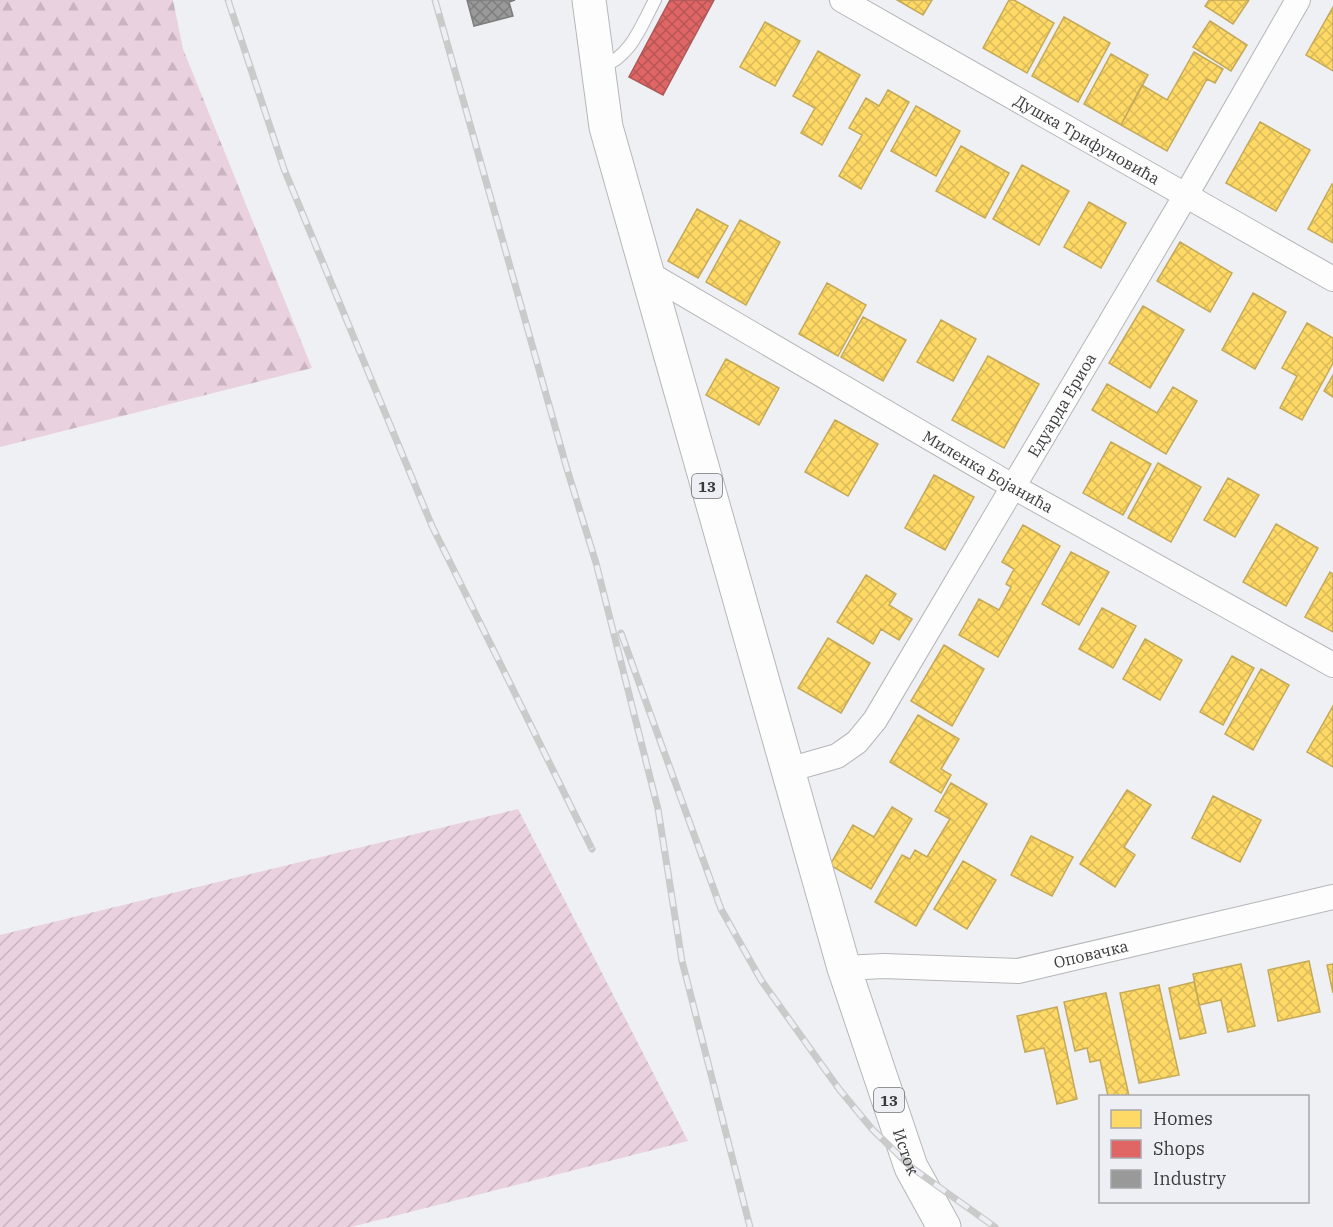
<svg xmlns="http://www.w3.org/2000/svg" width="1333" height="1227" font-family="'IBM Plex Serif',serif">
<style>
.forest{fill:url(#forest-firs)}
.garden{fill:url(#garden-furrows)}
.homes{fill:url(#homes-cross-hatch);stroke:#c4a959;stroke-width:1.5}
.shops{fill:url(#shops-cross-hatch);stroke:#ae5959;stroke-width:1.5}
.industry{fill:url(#industry-cross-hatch);stroke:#7c7c7d;stroke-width:1.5}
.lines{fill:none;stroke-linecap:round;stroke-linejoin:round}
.lane-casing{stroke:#b6b6b9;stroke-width:14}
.street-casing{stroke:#b6b6b9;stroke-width:26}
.primary-casing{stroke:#b6b6b9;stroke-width:35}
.lane{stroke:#fdfdfd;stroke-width:12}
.street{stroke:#fdfdfd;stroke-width:24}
.primary{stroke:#fdfdfd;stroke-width:33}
.rail-casing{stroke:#cacaca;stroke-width:7}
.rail{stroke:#eeeff5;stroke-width:4.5;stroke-dasharray:14;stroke-linecap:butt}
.labels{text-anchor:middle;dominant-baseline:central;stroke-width:6;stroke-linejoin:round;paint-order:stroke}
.shield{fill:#eeeff5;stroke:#6f7074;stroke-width:1.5}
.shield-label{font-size:15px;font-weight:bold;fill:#393a3c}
.street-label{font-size:16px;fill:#393a3c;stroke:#eeeff5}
</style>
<defs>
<pattern id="forest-firs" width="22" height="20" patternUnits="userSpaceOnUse" patternTransform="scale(1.5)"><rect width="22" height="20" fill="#e9d1df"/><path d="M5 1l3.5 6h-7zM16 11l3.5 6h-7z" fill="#c9b4c0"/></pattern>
<pattern id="garden-furrows" width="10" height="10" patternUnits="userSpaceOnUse" patternTransform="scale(1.5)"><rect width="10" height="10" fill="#e9d1df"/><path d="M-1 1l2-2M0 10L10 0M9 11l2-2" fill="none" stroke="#c9b4c0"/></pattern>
<pattern id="homes-cross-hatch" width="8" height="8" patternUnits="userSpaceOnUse" patternTransform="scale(1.5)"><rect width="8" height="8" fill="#ffd966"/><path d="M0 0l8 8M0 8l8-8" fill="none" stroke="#dbbb59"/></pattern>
<pattern id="shops-cross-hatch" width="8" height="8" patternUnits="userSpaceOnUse" patternTransform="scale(1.5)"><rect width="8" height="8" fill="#e06666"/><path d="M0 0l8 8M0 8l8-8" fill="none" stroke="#b75555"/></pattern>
<pattern id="industry-cross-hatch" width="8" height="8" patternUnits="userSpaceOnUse" patternTransform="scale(1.5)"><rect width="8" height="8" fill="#999"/><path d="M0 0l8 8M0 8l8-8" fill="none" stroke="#7e7e7e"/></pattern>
</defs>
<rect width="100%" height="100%" fill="#eff0f4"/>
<path class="forest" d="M0 0H173L183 49 312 368 0 447Z"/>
<path class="garden" d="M518 809 688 1141 351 1227H0V935Z"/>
<path class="homes" d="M897 0H932L923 15Z
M1009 0H1014L1054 23 1027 73 983 48Z
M1209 0H1249L1233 24 1205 6Z
M1333 7V71L1306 55Z
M1064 17 1110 43 1078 102 1032 76Z
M1210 21 1247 45 1231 71 1193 47Z
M765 22 800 41 775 86 740 67Z
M818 51 860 75 822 145 801 133 815 108 793 96Z
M1194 52 1223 69 1215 83 1207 79 1167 151 1121 125 1142 85 1167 100Z
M1111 54 1148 75 1121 125 1084 104Z
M888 90 909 102 861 189 839 176 862 135 849 128 866 98 879 106Z
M916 106 960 131 936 176 891 151Z
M1260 122 1310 150 1276 211 1226 183Z
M961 146 1009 173 985 218 936 191Z
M1022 165 1069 191 1039 245 993 219Z
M1332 184 1333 185V243L1308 229Z
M1089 202 1126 223 1101 268 1064 247Z
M697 209 728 226 698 278 668 261Z
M740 220 780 242 746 305 706 282Z
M1180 242 1232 273 1210 312 1157 281Z
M827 283 866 305 838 356 799 334Z
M1253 293 1286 312 1255 369 1222 350Z
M1143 306 1184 330 1150 388 1109 363Z
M863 317 906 340 883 381 841 357Z
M941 320 976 339 953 381 917 362Z
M1307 323 1333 338V363L1302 420 1280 408 1297 376 1282 368Z
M988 356 1039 384 1004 448 952 420Z
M726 359 779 388 759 425 706 395Z
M1333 375V397L1324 391Z
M1107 384 1157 413 1173 387 1197 401 1166 454 1092 410Z
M835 420 878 444 848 496 805 472Z
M1111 442 1151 464 1123 515 1083 493Z
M1158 463 1201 487 1171 542 1128 518Z
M934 475 974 497 945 550 905 528Z
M1228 478 1259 495 1235 537 1204 520Z
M1276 524 1318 548 1286 606 1243 582Z
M1023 525 1060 546 998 657 959 635 979 599 999 610 1011 587 1006 584 1014 569 1002 562Z
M1071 552 1109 572 1079 625 1042 604Z
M1330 572 1333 574V632L1305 617Z
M866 575 896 594 889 605 912 619 899 640 881 629 873 644 837 622Z
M1102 608 1136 626 1113 668 1079 649Z
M828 638 870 663 841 713 798 688Z
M1145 639 1182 660 1160 700 1123 679Z
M944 645 984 669 952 726 911 701Z
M1232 656 1254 668 1223 725 1200 712Z
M1261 669 1289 685 1253 750 1225 734Z
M1333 706V767L1307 752Z
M918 715 959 739 941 769 951 775 941 793 890 762Z
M951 783 987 804 916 926 875 902 902 855 910 859 915 850 927 857 950 819 935 811Z
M1127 790 1151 805 1124 847 1135 855 1115 887 1080 864Z
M1213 796 1261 820 1240 862 1192 838Z
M892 807 912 819 871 889 830 865 853 825 874 837Z
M1031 836 1073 857 1052 896 1011 875Z
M963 861 996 880 967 929 934 909Z
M1309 961 1320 1012 1278 1021 1268 970Z
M1241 964 1255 1026 1228 1032 1221 1000 1199 1005 1193 974Z
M1333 964V993L1327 965Z
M1194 982 1206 1033 1180 1039 1169 988Z
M1159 985 1179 1075 1139 1083 1120 993Z
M1106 993 1129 1096H1108L1100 1060 1090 1062 1087 1048 1075 1051 1064 1002Z
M1057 1007 1077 1099 1057 1104 1044 1048 1025 1052 1017 1016Z"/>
<path class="shops" d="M670 0H714L663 95 629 77Z"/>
<path class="industry" d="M467 0H515L509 2 513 16 474 26Z"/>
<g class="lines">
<g class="lane-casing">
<path id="lane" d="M601 67C631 57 641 26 655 0"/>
</g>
<g class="street-casing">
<g id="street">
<path id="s1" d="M842 0 1333 279"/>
<path id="s2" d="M646 272 1012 486 1333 665"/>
<path id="s3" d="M788 770 837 756 857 742 875 720 1186 195 1298 0"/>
<path id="s4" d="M844 968 884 966 1018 971 1333 897"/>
</g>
</g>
<g class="primary-casing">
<g id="primary">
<path id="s5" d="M589 0 606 127 844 968 911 1167 944 1227"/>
</g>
</g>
<use href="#lane" class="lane"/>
<use href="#street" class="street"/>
<use href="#primary" class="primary"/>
<g class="rail-casing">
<path id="rail" d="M228 0 284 169 432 526 592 849
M435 0 567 469 596 563 658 809 682 961 750 1227
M621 633 721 909 761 980 839 1089 872 1129 911 1167 995 1227"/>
</g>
<use href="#rail" class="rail"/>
</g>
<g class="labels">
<g class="shield">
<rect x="692" y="474" width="30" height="24" rx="4.5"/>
<rect x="874" y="1088" width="30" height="24" rx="4.5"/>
</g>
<g class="shield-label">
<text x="707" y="486">13</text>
<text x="889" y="1100">13</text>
</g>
<g class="street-label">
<text stroke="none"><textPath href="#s1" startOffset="282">Душка Трифуновића</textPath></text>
<text stroke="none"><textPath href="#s3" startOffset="470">Едуарда Ериоа</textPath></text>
<text stroke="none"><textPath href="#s2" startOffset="396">Миленка Бојанића</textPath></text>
<text stroke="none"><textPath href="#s4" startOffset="249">Оповачка</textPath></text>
<text stroke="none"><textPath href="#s5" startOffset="1196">Исток</textPath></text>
</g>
</g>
<rect x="1099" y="1095" width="210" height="108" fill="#eeeff5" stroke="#a6a7ab" stroke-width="1.5"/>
<rect x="1111" y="1110" width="30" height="18" fill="#ffd966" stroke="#a6a7ab" stroke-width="1.5"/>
<text x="1153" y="1125" font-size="18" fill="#393a3c">Homes</text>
<rect x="1111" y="1140" width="30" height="18" fill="#e06666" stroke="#a6a7ab" stroke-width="1.5"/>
<text x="1153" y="1155" font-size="18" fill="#393a3c">Shops</text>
<rect x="1111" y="1170" width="30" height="18" fill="#999999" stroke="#a6a7ab" stroke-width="1.5"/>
<text x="1153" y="1185" font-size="18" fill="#393a3c">Industry</text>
</svg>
